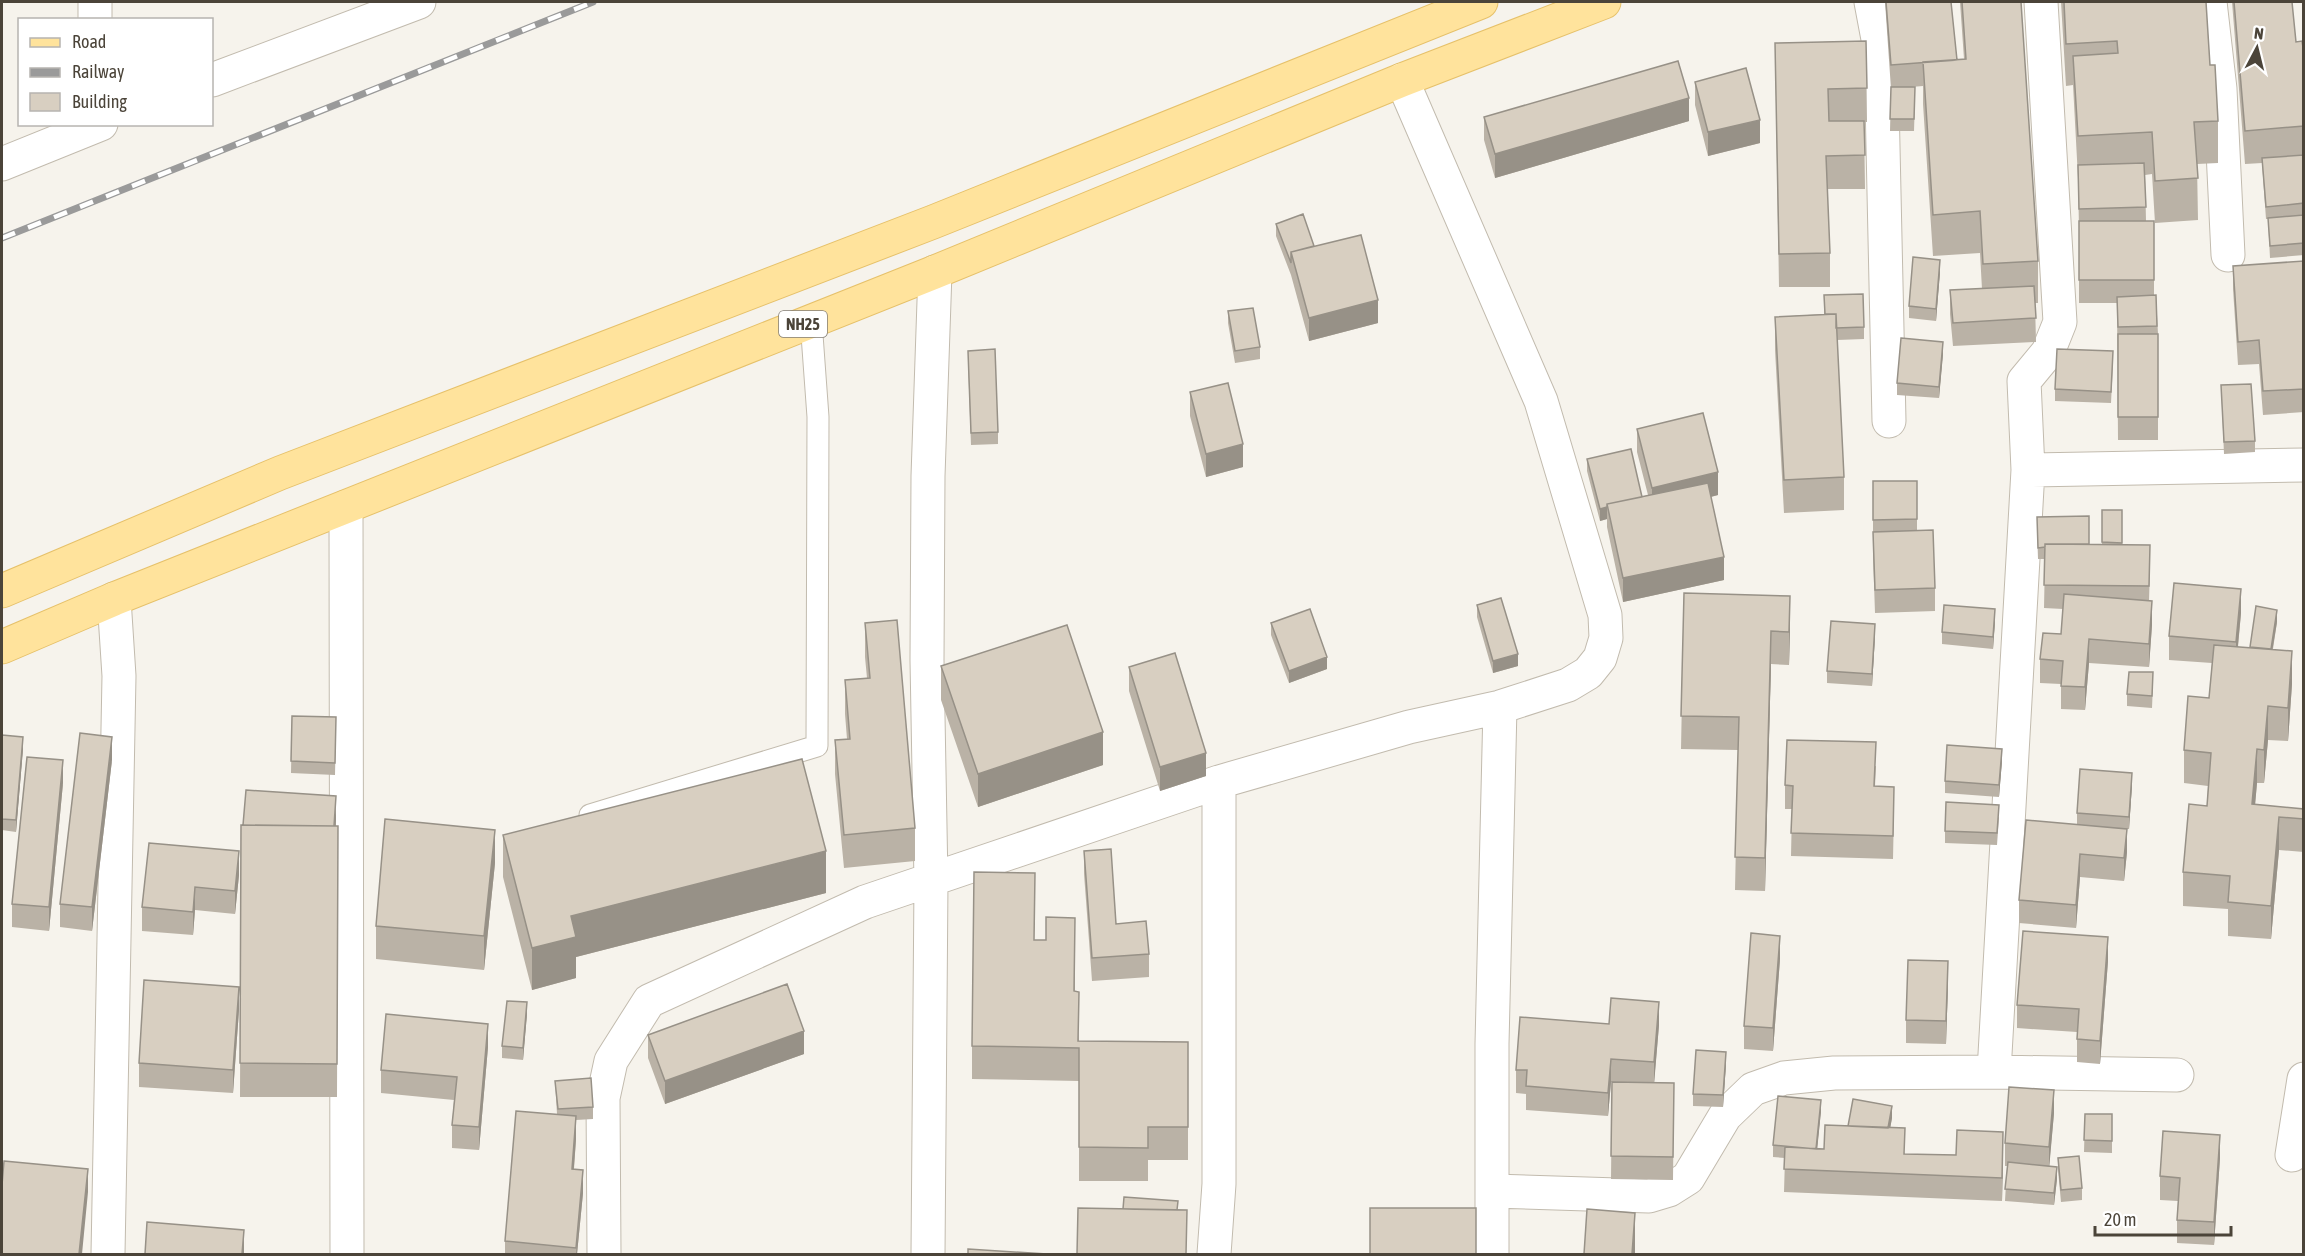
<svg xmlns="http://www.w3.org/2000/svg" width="2305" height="1256" font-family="'Asap Condensed',sans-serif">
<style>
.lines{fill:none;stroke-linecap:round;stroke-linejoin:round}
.lane-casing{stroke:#c2bbae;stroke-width:23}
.street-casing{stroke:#c2bbae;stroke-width:35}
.primary-casing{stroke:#e6c16a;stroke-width:35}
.lane{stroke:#fff;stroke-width:21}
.street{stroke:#fff;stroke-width:33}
.primary{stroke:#ffe39c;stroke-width:33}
.rail-casing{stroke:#9a9a9a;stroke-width:7}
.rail{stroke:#fff;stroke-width:4.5;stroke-dasharray:14;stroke-linecap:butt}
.wall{fill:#bab2a6}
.shaded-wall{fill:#979187}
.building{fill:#d8cfc1;stroke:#979187;stroke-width:1.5}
.labels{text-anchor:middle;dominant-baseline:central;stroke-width:4.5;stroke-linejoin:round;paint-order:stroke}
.shield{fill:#fff;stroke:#817c74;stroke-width:1.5}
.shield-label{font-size:16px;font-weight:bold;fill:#4b4439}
</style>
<rect width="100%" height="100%" fill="#f6f3ec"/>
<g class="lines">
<g class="lane-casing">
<path id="lane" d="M590 815 817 746 818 417 811 321"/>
</g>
<g class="street-casing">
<path id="street" d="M95 2V20
M1871 2 1881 55 1889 421
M2210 2 2220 89 2228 255
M212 80 419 2
M2 164 101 124
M2028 470 2304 465
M346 507 347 1254
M1219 782 1409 727 1500 707 1568 685 1588 673 1600 658 1606 638 1605 615 1541 401 1402 80
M1994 1072 2028 470 2024 381 2048 352 2060 322 2041 2
M2292 1155 2304 1079
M1493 1191 1649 1196 1669 1190 1688 1178 1725 1116 1753 1089 1784 1078 1834 1073 1994 1072 2177 1075
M108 1254 119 676 114 599
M604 1254 603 1098 611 1061 649 1001 865 902 1219 782V1184L1214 1254
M928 1254 931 882 927 660 928 476 935 272
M1492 1254V1044L1500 707"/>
</g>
<g class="primary-casing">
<path id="primary" d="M2 591 280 473 933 222 1481 2
M2 647 114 599 935 272 1402 80 1604 2"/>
</g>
<use href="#lane" class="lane"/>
<use href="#street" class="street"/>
<use href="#primary" class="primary"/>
<g class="rail-casing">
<path id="rail" d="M2 238 593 2"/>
</g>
<use href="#rail" class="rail"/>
</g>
<path class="wall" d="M1885 2H1951L1957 60 1964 59 1960 2H2021L2038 261V303H2035L2036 342 1953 346 1950 314V290L1982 289 1980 253 1933 256 1923 104V86L1911 87 1915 99 1914 131H1890L1891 89Z
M2061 2H2206L2210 65 2218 121V163L2197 164 2198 220 2155 223 2152 174 2145 175 2146 221H2154V295H2156L2158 334V440H2118L2117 303H2079V230L2078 178 2073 85 2066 86Z
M2232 2H2292L2296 42 2304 54V255L2270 258 2268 219H2266L2262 163 2245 164Z
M1866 41 1867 122H1864L1865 189H1827L1830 253V287H1779L1775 43Z
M1695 82 1760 143 1708 156 1695 105Z
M1484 117 1689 121 1495 178 1484 140Z
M1276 224 1314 246 1378 323 1309 341 1291 275 1276 236Z
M2304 261V412L2263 415 2259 364 2238 365 2233 289V266Z
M1940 272 1936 321 1909 318V306Z
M1824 295 1864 327V339L1837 340 1844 477V510L1784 513 1775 350V317L1824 314Z
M1228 311 1260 347V359L1235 363 1228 323Z
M1943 354 1939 398 1897 395V383Z
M968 362 998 432V444L971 445Z
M2113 363 2111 403 2055 401V389Z
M2221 385 2255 441V452L2224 454Z
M1190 392 1243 467 1206 477 1190 416Z
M1637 429 1718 495 1711 497 1724 580 1623 602 1607 527V519L1600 521 1587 471V459L1642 497 1648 495 1637 452Z
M1873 481H1917V531L1935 588V611L1875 613 1873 555Z
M2102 510H2122V544L2150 568 2149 601 2152 625 2149 667 2089 663 2085 710 2061 709V684L2040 683V659L2061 634 2063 609 2044 608 2045 559H2038L2037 529 2089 544H2102Z
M1684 593 1790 629 1789 665 1771 664 1765 891 1735 890 1738 750 1681 749Z
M1477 605 1518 666 1493 673 1477 617Z
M2241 613 2238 647H2250L2277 622 2273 649 2292 684 2288 741 2268 740 2264 783H2257L2255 805 2304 809V852L2279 850 2271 939 2228 936V909L2183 906V872L2207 806 2208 786 2184 783V750L2209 698 2212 663 2169 660V636Z
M1995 621 1993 649 1942 644V632Z
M865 623 915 828V861L844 868 835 774V740L847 739 845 714V680L867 678 865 657Z
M1271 623 1327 669 1289 683 1271 635Z
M1875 636 1872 686 1827 683V671Z
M941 666 1103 765 978 807 941 700Z
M1129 667 1206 776 1160 791 1129 691Z
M2153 684 2152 708 2127 706V694Z
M292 716 336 729 335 775 291 773Z
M2 735 23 749 16 832 2 830Z
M112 760 92 931 60 927V904Z
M2002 761 1999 797 1945 793V781Z
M1876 766 1875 786 1894 810 1893 859 1791 856 1792 809H1785V785Z
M63 783 49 931 12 927V904Z
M2132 785 2129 829H2127V852L2124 881 2080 877 2076 928 2019 923V900L2077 825V813Z
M1999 817 1997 845 1945 843V831Z
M336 819V826H338L337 1097H240L241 825Z
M503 835 826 893 576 957V978L532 990 503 877Z
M149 843 239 875 235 914 195 910 193 935 142 931V907Z
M1084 851 1116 924 1149 954V977L1092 981 1084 874Z
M495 863 484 970 376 959V926Z
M1035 907 1034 940 1075 951V991L1079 1041 1188 1042V1160H1148V1181H1079V1081L972 1079V1046Z
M1780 959 1773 1051 1744 1049V1026Z
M2108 961 2100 1064 2077 1062V1032L2017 1028V1005Z
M1948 984 1946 1044 1906 1043V1020Z
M239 1010 233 1093 139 1087V1063Z
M527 1014 523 1060 502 1058V1046Z
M1609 1024 1659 1025 1654 1082 1674 1083 1673 1180 1611 1179 1612 1082H1611L1608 1116 1526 1110V1094L1516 1093V1070Z
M648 1035 804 1054 665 1104 648 1058Z
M488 1047 479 1150 452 1148V1125L454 1100 381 1093V1070Z
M1726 1064 1723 1107 1693 1106V1094Z
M555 1081 593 1107V1119L576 1120V1139L574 1169 583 1193 577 1254H505V1241L557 1114Z
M1821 1111 1817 1149H1824L1848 1126 1892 1118 1890 1128 1905 1154 1956 1155H2003L2002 1201 1784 1192 1785 1158 1773 1157V1145Z
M2054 1113 2049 1166 2057 1179 2054 1205 2005 1201 2007 1166H2005V1143Z
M2085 1114H2112V1153L2084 1152Z
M2058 1158 2082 1188V1200L2061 1202 2058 1170Z
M2220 1158 2214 1245 2177 1243V1220L2178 1201 2160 1200V1176Z"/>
<path class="shaded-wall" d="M1689 98V121L1495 178V154Z
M1760 120V143L1708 156V132Z
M1940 260V272L1936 321V309Z
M1378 300V323L1309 341V318Z
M1943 342V354L1939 398V387Z
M1243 444V467L1206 477V454Z
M1718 472V495L1652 511V488Z
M1607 507V519L1600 521V509Z
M1724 557V580L1623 602V578Z
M2241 589V613L2236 665V642Z
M1790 596V629L1789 665V632Z
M2152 601V625L2149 667V644Z
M1995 609V621L1993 649V637Z
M2277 610V622L2269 670V658Z
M1875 624V636L1872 686V674Z
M1771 631V664L1765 891V858Z
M2089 639V663L2085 710V687Z
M2292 651V684L2288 741V708Z
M1518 654V666L1493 673V661Z
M1327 657V669L1289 683V671Z
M2268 706V740L2264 783V750Z
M1103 732V765L978 807V774Z
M23 737V749L16 832V820Z
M112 737V760L92 931V907Z
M2002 749V761L1999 797V785Z
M2257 749V783L2252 838V804Z
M1206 753V776L1160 791V767Z
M63 760V783L49 931V907Z
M2132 773V785L2129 829V817Z
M336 796V819L334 858V835Z
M2279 817V850L2271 939V906Z
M2127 829V852L2124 881V858Z
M495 830V863L484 970V936Z
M239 851V875L235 914V891Z
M826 851V893L576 957V978L532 990V948L571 916Z
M2080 854V877L2076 928V905Z
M195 887V910L193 935V912Z
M1780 936V959L1773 1051V1028Z
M2108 937V961L2100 1064V1041Z
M1948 961V984L1946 1044V1021Z
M239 987V1010L233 1093V1070Z
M527 1002V1014L523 1060V1048Z
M1659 1002V1025L1654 1085V1062Z
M488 1024V1047L479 1150V1127Z
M804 1031V1054L665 1104V1081Z
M1726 1052V1064L1723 1107V1095Z
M1611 1059V1082L1608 1116V1093Z
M2054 1090V1113L2049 1170V1147Z
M1821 1100V1111L1816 1161V1149Z
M1892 1106V1118L1887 1146V1134Z
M576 1116V1139L572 1192V1169Z
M2003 1132V1155L2002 1201V1178Z
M2220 1135V1158L2214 1245V1222Z
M2057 1167V1179L2054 1205V1193Z
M88 1169V1192L82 1254H79Z
M583 1170V1193L577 1254H576Z
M1635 1213V1254H1632Z
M244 1230V1254H242Z"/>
<path class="building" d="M1886 2H1951L1957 60 1891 65Z
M1962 2H2021L2038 261 1983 264 1980 211 1933 215 1923 62 1966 59Z
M2064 2H2206L2210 65H2215L2218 121 2194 122 2198 178 2155 181 2152 132 2078 136 2073 56 2118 53 2117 41 2066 44Z
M2234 2H2292L2296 42 2302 41 2304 54V126L2245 131Z
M1866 41 1867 88 1828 89 1829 121H1864L1865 155 1826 156 1830 253 1779 254 1775 43Z
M1678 61 1689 98 1495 154 1484 117Z
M1746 68 1760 120 1708 132 1695 82Z
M1891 87H1915L1914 119H1890Z
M2304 155V203L2266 207 2262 158Z
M2144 163 2146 207 2079 209 2078 165Z
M1303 214 1314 246 1291 252V263L1276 224Z
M2304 215V243L2270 246 2268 218Z
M2079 221H2154V280H2079Z
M1361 235 1378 300 1309 318 1291 252Z
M1913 257 1940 260 1936 309 1909 306Z
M2304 261V389L2263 391 2259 340 2238 342 2233 266Z
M2034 286 2036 318 1953 323 1950 290Z
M1863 294 1864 327 1836 328V314H1825L1824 295Z
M2156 295 2157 326 2118 327 2117 297Z
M1253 308 1260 347 1235 351 1228 311Z
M1836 314 1844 477 1784 480 1775 317Z
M2118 334H2158V417H2118Z
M1901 338 1943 342 1939 387 1897 383Z
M995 349 998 432 971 433 968 351Z
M2057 349 2113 351 2111 392 2055 389Z
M1228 383 1243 444 1206 454 1190 392Z
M2251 384 2255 441 2224 442 2221 385Z
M1703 413 1718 472 1652 488 1637 429Z
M1631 449 1642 497 1607 504V507L1600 509 1587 459Z
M1873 481H1917V519L1873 520Z
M1708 483 1724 557 1623 578 1607 504Z
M2102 510H2122V543L2102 542Z
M2089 516V544H2045V547L2038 548 2037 517Z
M1933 530 1935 588 1875 590 1873 532Z
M2045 544 2150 545 2149 586 2044 585Z
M2174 583 2241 589 2236 642 2169 636Z
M1684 593 1790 596 1789 632 1771 631 1765 858 1735 857 1739 717 1681 716Z
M2064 594 2152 601 2149 644 2089 639 2085 687 2061 686 2063 661 2040 659 2043 633 2061 634Z
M1501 598 1518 654 1493 661 1477 605Z
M1944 605 1995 609 1993 637 1942 632Z
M2256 606 2277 610 2271 649 2250 647Z
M1310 609 1327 657 1289 671 1271 623Z
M897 620 915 828 844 835 835 740 850 739 845 680 870 678 865 623Z
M1831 621 1875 624 1872 674 1827 671Z
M1067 625 1103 732 978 774 941 666Z
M2214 645 2292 651 2288 708 2268 706 2264 750 2257 749 2252 804 2304 809V819L2279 817 2271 906 2228 902 2230 876 2183 872 2189 804 2207 806 2211 753 2184 750 2188 696 2209 698Z
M1175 653 1206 753 1160 767 1129 667Z
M2129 672H2153L2152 696 2127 694Z
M292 716 336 717 335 763 291 761Z
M80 733 112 737 92 907 60 904Z
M2 735 23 737 16 820 2 819Z
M1787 740 1876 742 1874 786 1894 787 1893 836 1791 833 1793 786 1785 785Z
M1947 745 2002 749 1999 785 1945 781Z
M27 757 63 760 49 907 12 904Z
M802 759 826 851 571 916 576 937 532 948 503 835Z
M2080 769 2132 773 2129 817 2077 813Z
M246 790 336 796 334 826 243 825Z
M1946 802 1999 805 1997 833 1945 831Z
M385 819 495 830 484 936 376 926Z
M2026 820 2127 829 2124 858 2080 854 2076 905 2019 900Z
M241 825 338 826 337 1064 240 1063Z
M149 843 239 851 235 891 195 887 193 912 142 907Z
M1111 849 1116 924 1146 921 1149 954 1092 958 1084 851Z
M974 872 1035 873 1034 940H1046V917L1075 918 1074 991 1079 992 1078 1041 1188 1042V1127H1148V1148L1079 1147V1048L972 1046Z
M2023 931 2108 937 2100 1041 2077 1039 2079 1009 2017 1005Z
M1751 933 1780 936 1773 1028 1744 1026Z
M1908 960 1948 961 1946 1021 1906 1020Z
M144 980 239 987 233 1070 139 1063Z
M787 984 804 1031 665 1081 648 1035Z
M1611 998 1659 1002 1654 1062 1611 1059 1608 1093 1526 1086 1527 1070H1516L1520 1017 1609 1024Z
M507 1001 527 1002 523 1048 502 1046Z
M386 1014 488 1024 479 1127 452 1125 457 1077 381 1070Z
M1696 1050 1726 1052 1723 1095 1693 1094Z
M591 1078 593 1107 558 1109 555 1081Z
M1612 1082 1674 1083 1673 1157 1611 1156Z
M2009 1087 2054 1090 2049 1147 2005 1143Z
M1778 1096 1821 1100 1816 1149 1773 1145Z
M1853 1099 1892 1106 1888 1128 1848 1126Z
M516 1111 576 1116 572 1169 583 1170 576 1248 505 1241Z
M2085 1114H2112V1141L2084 1140Z
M1825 1125 1905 1128 1904 1154 1956 1155 1957 1130 2003 1132 2002 1178 1784 1169 1785 1147 1824 1149Z
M2163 1131 2220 1135 2214 1222 2177 1220 2180 1178 2160 1176Z
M2079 1156 2082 1188 2061 1190 2058 1158Z
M4 1161 88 1169 79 1254H2V1185Z
M2008 1162 2057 1167 2054 1193 2005 1189Z
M1124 1197 1178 1201 1177 1210 1123 1209Z
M1078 1208 1187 1210 1186 1254H1077Z
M1370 1208H1476V1254H1370Z
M1587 1209 1635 1213 1632 1254H1584Z
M147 1222 244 1230 242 1254H145Z
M968 1249 1047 1254H968Z"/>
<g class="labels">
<rect class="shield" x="779" y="311" width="48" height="26" rx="4.5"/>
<g class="shield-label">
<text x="803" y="324">NH25</text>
</g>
</g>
<rect width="2305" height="1256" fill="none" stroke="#4b4439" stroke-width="6"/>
<rect x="18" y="18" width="195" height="108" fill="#ffffff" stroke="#b7b4b0" stroke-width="1.5"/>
<rect x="30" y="38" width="30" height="9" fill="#ffe39c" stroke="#b7b4b0" stroke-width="1.5"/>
<text x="72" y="48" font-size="18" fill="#4b4439">Road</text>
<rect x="30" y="68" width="30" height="9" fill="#9a9a9a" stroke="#b7b4b0" stroke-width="1.5"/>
<text x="72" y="78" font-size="18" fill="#4b4439">Railway</text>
<rect x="30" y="93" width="30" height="18" fill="#d8cfc1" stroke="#b7b4b0" stroke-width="1.5"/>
<text x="72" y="108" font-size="18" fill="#4b4439">Building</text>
<g transform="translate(2257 48) rotate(7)" stroke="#ffffff" stroke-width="4.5" paint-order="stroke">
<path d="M0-4.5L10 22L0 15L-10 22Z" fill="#4b4439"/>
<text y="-9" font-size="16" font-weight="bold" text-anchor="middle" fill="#4b4439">N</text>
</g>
<path d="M2095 1226v9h136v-9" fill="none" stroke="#4b4439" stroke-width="3"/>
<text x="2104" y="1226" font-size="18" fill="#4b4439" stroke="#ffffff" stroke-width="4.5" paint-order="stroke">20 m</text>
</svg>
